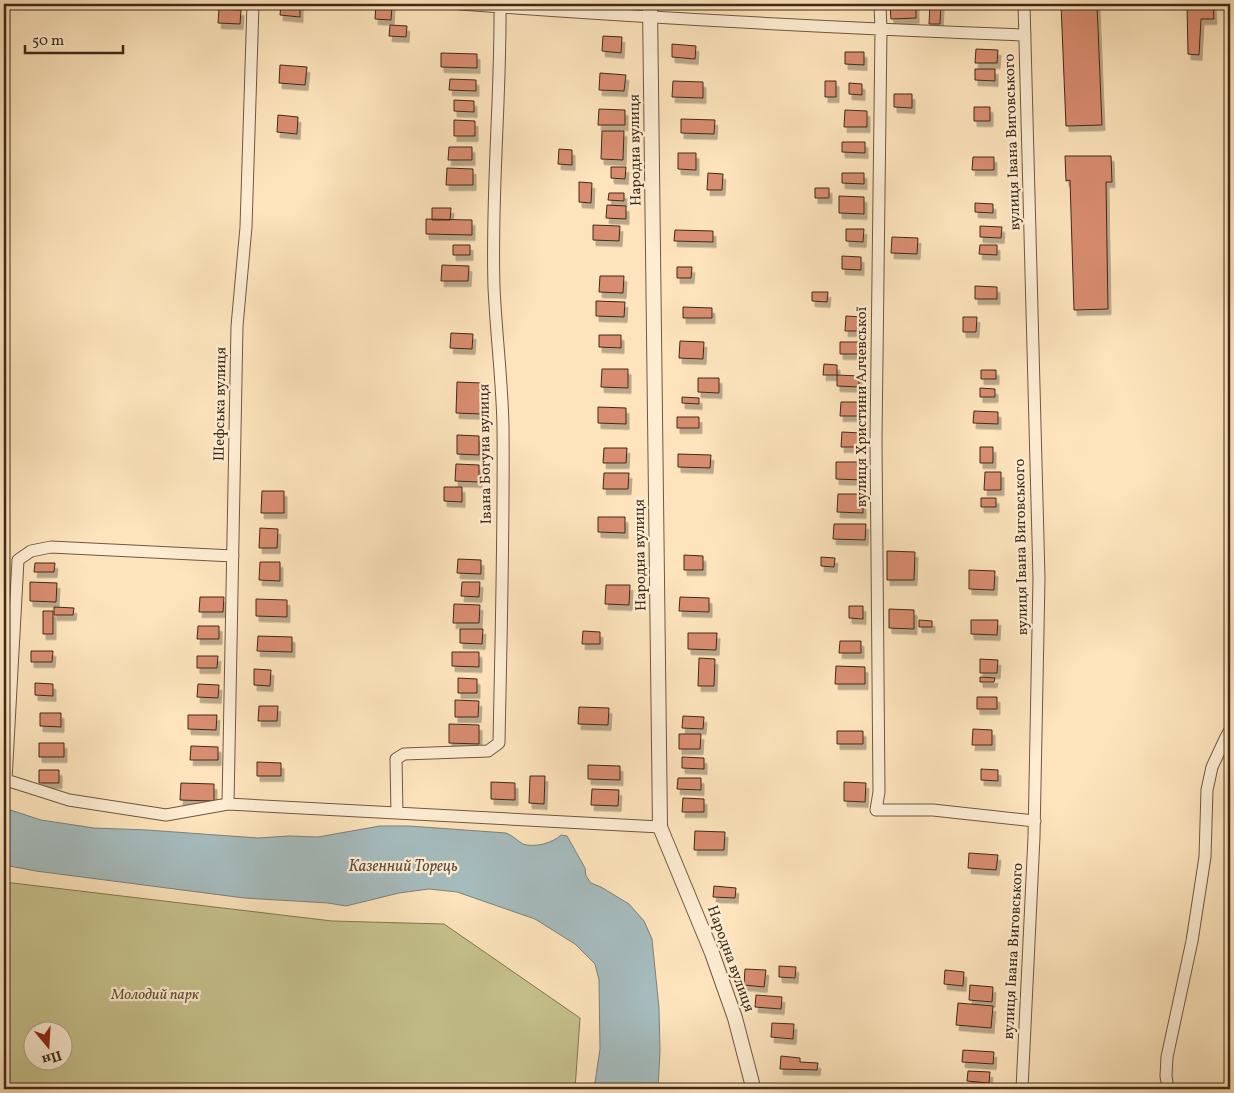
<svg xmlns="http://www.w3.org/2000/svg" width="1234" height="1093" font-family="Vollkorn,serif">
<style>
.green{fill:#c6c28c;stroke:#837652;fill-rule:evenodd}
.water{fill:#a5bbbd;stroke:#7d817b}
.building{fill:#d98d6f;stroke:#402917;filter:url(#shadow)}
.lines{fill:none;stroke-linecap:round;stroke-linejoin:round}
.minor-casing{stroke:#6f5840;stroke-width:13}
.tertiary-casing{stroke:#6f5840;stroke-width:16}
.minor{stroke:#feedd3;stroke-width:11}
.tertiary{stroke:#feedd3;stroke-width:14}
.labels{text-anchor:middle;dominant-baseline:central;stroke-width:4.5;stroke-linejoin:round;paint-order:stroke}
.street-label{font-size:15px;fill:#402917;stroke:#feedd3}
.park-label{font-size:15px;font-style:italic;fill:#624f34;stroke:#feedd3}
.water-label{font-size:16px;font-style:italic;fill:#594e40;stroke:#feedd3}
</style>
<defs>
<filter id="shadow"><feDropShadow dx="3" dy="5.5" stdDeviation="0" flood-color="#0004"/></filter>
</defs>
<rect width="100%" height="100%" fill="#fde4bc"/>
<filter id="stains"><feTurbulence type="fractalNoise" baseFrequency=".004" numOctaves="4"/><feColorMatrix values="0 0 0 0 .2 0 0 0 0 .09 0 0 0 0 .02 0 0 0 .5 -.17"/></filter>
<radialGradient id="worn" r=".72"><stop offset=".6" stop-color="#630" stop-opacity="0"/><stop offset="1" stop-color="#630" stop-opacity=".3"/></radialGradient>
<path class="green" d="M4 882 332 921 444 924 580 1018 575 1089H4ZM32 1030H62V1060H32Z"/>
<path class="water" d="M4 808 41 820 94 828 147 830 258 838 289 836 318 837 380 826H409L506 833C512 835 519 842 523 844 534 848 553 843 561 835L567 836 585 868 586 876 591 883 601 887 629 904 644 921 652 939 659 1008 660 1051 658 1089H594L600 1049 599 980 595 964 575 944 535 919 457 892 429 889 399 893 346 906 328 903 244 898 36 871 4 865Z"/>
<path class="building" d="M281 4H300V17L280 15Z
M376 4 392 5 391 20 375 19Z
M593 4H622V8L593 6Z
M890 4H916V18L891 19Z
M930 4 941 5 940 24H929Z
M1061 4H1097L1102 125 1066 126Z
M1187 4H1213L1214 19H1201L1199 55 1188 54Z
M219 9 241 10 240 24 218 23Z
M390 25 407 26 406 37 389 36Z
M603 36 622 37 621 53 602 51Z
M672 44 696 46 695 59 672 57Z
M976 49 998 50 997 63H975Z
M845 52H864V65L845 64Z
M441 53 477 54V68L441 67Z
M280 65 307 67 305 85 279 83Z
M975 69H995V81L975 80Z
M600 73 626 75 624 91 599 90Z
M450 79 476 80V91L449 90Z
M673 81 703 82V98L672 97Z
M825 81H836V97H825Z
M849 83 862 84V95L849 94Z
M894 94H912V108L894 107Z
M454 100 474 101V112L454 111Z
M974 107H990V121H974Z
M599 109 625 110V125H598Z
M845 110 867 111V127H844Z
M278 115 298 117 297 134 277 132Z
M681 119 715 120 714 134 681 133Z
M454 120 475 121V136H454Z
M602 131H624L623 160 601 159Z
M842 142H865V153L842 152Z
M449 147H472V160H448Z
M559 149 572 150V165L558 164Z
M678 153H696V170L678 169Z
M1065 156H1111L1112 182H1106L1108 309 1074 310 1070 180 1066 181Z
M973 157H994V170H972Z
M611 167H626L625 179 611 178Z
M447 168 473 169V185H446Z
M708 173 723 174 722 190H707Z
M842 173H864V184L842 183Z
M579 182 592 183 591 203 579 202Z
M815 188H829V198H815Z
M609 193H624V201L608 200Z
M839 196 864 197V214L839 213Z
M975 203 993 204V213L975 212Z
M607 205 626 206V219L606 218Z
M432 208H451L450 220H432Z
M426 219 472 220V235L426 234Z
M593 225 620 226 619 241 593 240Z
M980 226 1002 227 1001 238 980 237Z
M846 229H864L863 242 846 241Z
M675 230 713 231V242L674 241Z
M892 237 918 238 917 254 891 253Z
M453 245H470V255H453Z
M980 245H997V255L979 254Z
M842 256 861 257V270L842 269Z
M442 265 469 266 468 281H441Z
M677 267H692L691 278H677Z
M600 276H624L623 293 599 292Z
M975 286 997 287V299H975Z
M812 292H828L827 302 812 301Z
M596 301 625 302 624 317 596 316Z
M683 307 712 308V318H683Z
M846 316 863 317V331H845Z
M963 317H977L976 332H963Z
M451 333 473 334 472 349 450 348Z
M599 335H621V348L599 347Z
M680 341 704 342 703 359 679 358Z
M840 342H859V354H840Z
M824 364 837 365V375H823Z
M602 369H628V388L601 387Z
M981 370H996V379H981Z
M837 375 859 376V387L837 386Z
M698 378H719V393L698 392Z
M457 382 481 383V414L456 413Z
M980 388 995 389V397H980Z
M682 397 699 398V404L682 403Z
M841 402H861V416H840Z
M598 407 626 408V424L598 423Z
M974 411 998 412V424L973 423Z
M677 417H699V428H677Z
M842 432 861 433 860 447H841Z
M457 435 479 436V455L457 454Z
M980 447H993V463H980Z
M604 448H627L626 463H603Z
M678 454 711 455 710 468 678 467Z
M836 462H863V480L836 479Z
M456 464 479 465V482L455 481Z
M985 472H1001V490H984Z
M604 473H629L628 489H603Z
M444 487H462V502L444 501Z
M262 491H284V513H261Z
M838 494H863V513L837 512Z
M981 498H996V507H981Z
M598 517H625V533L598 532Z
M834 524H866L865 540 833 539Z
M260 528 278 529 277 548H259Z
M887 551 915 552 914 580H887Z
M684 555 703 556V570H684Z
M821 557 835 558 834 567 821 566Z
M458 559 481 560V574L457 573Z
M260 562H280V581L259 580Z
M35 563H55L54 572H34Z
M969 570 995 571 994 590 969 589Z
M30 582 57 583 56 602 30 601Z
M462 582H480L479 597 461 596Z
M606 585H630L629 605 605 604Z
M200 597H224L223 612H199Z
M680 597 709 598V612L679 611Z
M256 599 287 600V617L256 616Z
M454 604 480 605 479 623H453Z
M849 606H863V619L849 618Z
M54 607 74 608 73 615H54Z
M889 609 914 610V629L889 628Z
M43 611H53V634H43Z
M919 620 932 621V627H919Z
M971 620H998L997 635 971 634Z
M198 626H219V639H197Z
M460 629H483L482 644 460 643Z
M583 631 600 632V644H582Z
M688 633H717L716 650 688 649Z
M258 636 292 637V652L257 651Z
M840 641H861V653H839Z
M31 651H53L52 662H31Z
M452 652H479V667L452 666Z
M197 656H218L217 668H197Z
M699 658 715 659 714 686H698Z
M980 659 998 660 997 673H980Z
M836 666 865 667V684H835Z
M254 669 271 670 270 686 254 685Z
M980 677 995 678 994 682H980Z
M458 678 477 679V693H458Z
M35 683 53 684V696L35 695Z
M198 684 219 685 218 698 197 697Z
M977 697H997V709H977Z
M455 700 479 701 478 717H455Z
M259 706H278L277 721H258Z
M579 707 609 708 608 725 578 724Z
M40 713H61V727L40 726Z
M188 715H217L216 730 188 729Z
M683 716 704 717 703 729 682 728Z
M449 724 479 725V744L449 743Z
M973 729 992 730V745H972Z
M837 731H863V744H837Z
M679 734H701L700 749H679Z
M39 743H64V757H39Z
M191 746 218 747V760H190Z
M682 757 704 758V769L682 768Z
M257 762 281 763V776H257Z
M588 765 620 766V780L588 779Z
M981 769 998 770V781L981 780Z
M39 770H59V783H39Z
M530 776H545L544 804 529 803Z
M678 778H701V790L677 789Z
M491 782 515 783V800L491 799Z
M844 782 866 783 865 802 844 801Z
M181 783 214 784V801L180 800Z
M592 789 619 790 618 806 591 805Z
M683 798 704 799V812H682Z
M695 831 725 832 724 850H694Z
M969 853 998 855 996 870 968 868Z
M714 886 736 888 735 898 713 897Z
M779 966 796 967 795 978 779 977Z
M745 969 766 970 764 987 744 985Z
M945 970 964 972 963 986 944 984Z
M970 985 993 987 992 1002 969 1000Z
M756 995 782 997 781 1009 755 1007Z
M958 1003 993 1006 991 1028 956 1025Z
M772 1023 794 1024 793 1039 771 1037Z
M963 1050 994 1052 993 1064 962 1062Z
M781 1056 800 1058V1062L818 1063 817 1070 780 1069Z
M968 1071 990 1072 989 1083 967 1081Z"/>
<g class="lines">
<g class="minor-casing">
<path id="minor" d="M460 4C648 18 836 28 1025 35
M880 4 881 30 876 440 879 792 876 810H933L1035 821
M233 556 51 547 31 551 18 560 6 780 69 800 166 815 228 804 660 827
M228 804 237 326 246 227 253 4
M397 813 396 759 404 754 488 751 499 743C501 637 504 531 503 426 502 379 496 333 494 287 491 192 501 98 500 4
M1022 1089 1034 837 1039 578 1024 4
M1168 1089 1166 1076 1167 1057 1192 941 1205 857 1207 790 1212 767 1225 739 1230 730"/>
</g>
<g class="tertiary-casing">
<path id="tertiary" d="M650 4 660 827 712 953 735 1018 752 1083 751 1089"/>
</g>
<use href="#minor" class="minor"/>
<use href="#tertiary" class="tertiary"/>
</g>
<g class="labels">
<g class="street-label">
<text transform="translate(1013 142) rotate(-92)">вулиця Івана Виговського</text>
<text transform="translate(636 150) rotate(-91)">Народна вулиця</text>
<text transform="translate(221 404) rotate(-89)">Шефська вулиця</text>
<text transform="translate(862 407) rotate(-90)">вулиця Христини Алчевської</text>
<text transform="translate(486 454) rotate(-91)">Івана Богуна вулиця</text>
<text transform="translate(1022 547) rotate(-91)">вулиця Івана Виговського</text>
<text transform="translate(641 555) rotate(-91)">Народна вулиця</text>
<text transform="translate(1014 951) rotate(-87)">вулиця Івана Виговського</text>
<text transform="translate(730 959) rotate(70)">Народна вулиця</text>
</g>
<g class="park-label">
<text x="155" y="995">Молодий парк</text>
</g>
<g class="water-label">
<text x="403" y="867">Казенний Торець</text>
</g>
</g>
<rect width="1234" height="1093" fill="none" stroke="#fde4bc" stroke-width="20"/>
<rect x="5" y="5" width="1224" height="1083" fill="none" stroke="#402917" stroke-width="2.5"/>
<rect x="10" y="10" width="1214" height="1073" fill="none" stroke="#402917"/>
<g transform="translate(48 1046) rotate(162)"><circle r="24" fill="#feedd3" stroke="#b29f88"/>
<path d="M0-4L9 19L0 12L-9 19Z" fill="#8f2418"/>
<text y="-8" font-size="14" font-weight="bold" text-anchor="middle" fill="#402917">Пн</text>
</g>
<path d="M25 45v8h98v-8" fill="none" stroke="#402917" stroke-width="2.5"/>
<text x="32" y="45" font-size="15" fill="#402917" stroke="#feedd3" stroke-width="4" paint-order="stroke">50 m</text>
<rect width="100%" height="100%" filter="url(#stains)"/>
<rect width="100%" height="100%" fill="url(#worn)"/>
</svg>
